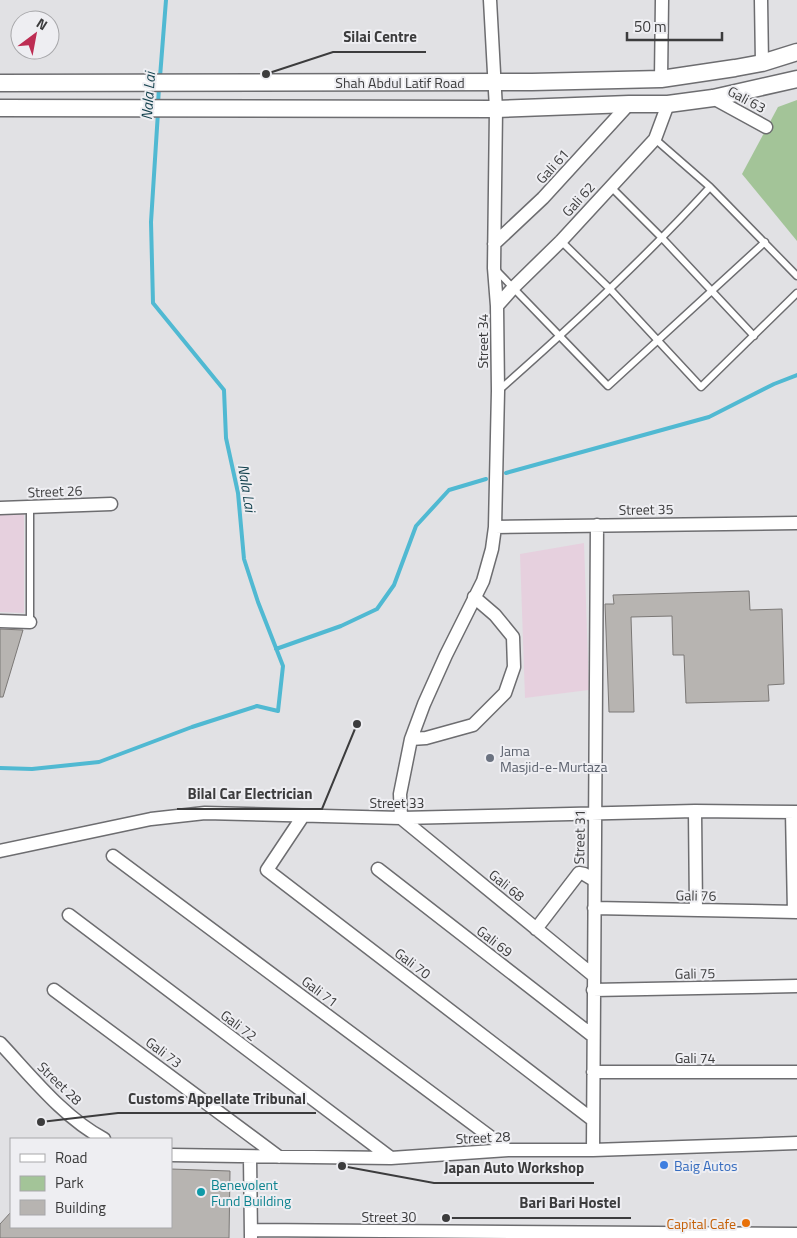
<svg xmlns="http://www.w3.org/2000/svg" width="797" height="1238" font-family="'Titillium Web',sans-serif">
<style>
.commercial{fill:#e6d0de}
.green{fill:#a3c498}
.lines{fill:none;stroke-linecap:round;stroke-linejoin:round}
.stream{stroke:#50b9d2;stroke-width:4}
.building{fill:#b7b4b1;stroke:#7b7876}
.service-casing{stroke:#6d6d70;stroke-width:9}
.minor-casing{stroke:#6d6d70;stroke-width:15}
.tertiary-casing{stroke:#6d6d70;stroke-width:19}
.service{stroke:#fff;stroke-width:6}
.minor{stroke:#fff;stroke-width:12}
.tertiary{stroke:#fff;stroke-width:16}
.worship-dot{fill:#6b7280;stroke:#eeeef2;stroke-width:2}
.shop-dot{fill:#3f7fe0;stroke:#eeeef2;stroke-width:2}
.culture-dot{fill:#0f9aa8;stroke:#eeeef2;stroke-width:2}
.food-dot{fill:#e8710a;stroke:#eeeef2;stroke-width:2}
.labels{text-anchor:middle;dominant-baseline:central;stroke-width:4;stroke-linejoin:round;paint-order:stroke}
.street-label{font-size:14px;fill:#3c3c3d;stroke:#eeeef2}
.worship-label{font-size:14px;fill:#5b616d;stroke:#eeeef2;text-anchor:start}
.shop-label{font-size:14px;fill:#366cbe;stroke:#eeeef2;text-anchor:start}
.culture-label{font-size:14px;fill:#0d838f;stroke:#eeeef2;text-anchor:start}
.food-label{font-size:14px;fill:#c56008;stroke:#eeeef2;text-anchor:end}
.water-label{font-size:15px;font-style:italic;fill:#15434f;stroke:#eeeef2}
.leader{fill:none;stroke:#3c3c3d;stroke-width:2}
.callout-dot{fill:#3c3c3d;stroke:#eeeef2;stroke-width:2}
.callout-label{font-size:15px;text-anchor:middle;font-weight:bold;fill:#3c3c3d;stroke:#eeeef2;stroke-width:4;stroke-linejoin:round;paint-order:stroke}
</style>
<rect width="100%" height="100%" fill="#e1e1e4"/>
<path class="commercial" d="M24 513V613L0 612V514Z
M584 543 589 690 525 698 520 554Z"/>
<path class="green" d="M797 100V241L742 174 778 107Z"/>
<g class="lines">
<path class="stream" d="M160 77 166 0
M158 105 159 87
M506 473 709 417 774 384 797 375
M276 649 341 626 377 609 394 585 416 526 449 490 486 479
M0 768 32 769 99 762 192 727 257 706 278 711 283 666 258 602 244 559 238 493 226 438 224 390 153 303 151 222 158 112"/>
</g>
<path class="building" d="M749 591 750 610 782 609 784 684 768 685 769 701 686 703 684 655H673L672 616 631 617 634 712H609L605 604H614L613 595Z
M0 629 23 630 3 697H0Z
M171 1169 230 1171 229 1238H0V1224L11 1212V1227H171Z"/>
<g class="lines">
<g class="service-casing">
<path id="service" d="M655 139 710 187 797 276
M610 186 663 239 754 336
M561 241 610 289 701 387 797 293
M495 269 608 386 765 242
M498 391C572 326 644 259 710 187
M30 622V507"/>
</g>
<g class="minor-casing">
<path id="minor" d="M490 0 496 109 494 268 497 306 498 391 495 527 492 549 483 581 446 655 424 704 411 739 400 794 401 818 594 976
M761 0 762 63
M661 79 662 0
M713 98 766 127
M494 244 543 198 629 104
M497 306 513 288 561 241 655 139 668 104
M0 508 111 504
M495 527 797 523
M0 621 30 622
M411 739 426 738 473 725 505 693 514 667 513 637 495 615 474 597
M695 811 696 910
M792 812 794 912
M303 816 267 870 593 1120
M0 851 151 819 205 813 401 818 695 811 797 812
M113 856 508 1150
M378 869 593 1036
M594 908 797 912
M69 915 391 1158
M536 929 579 873 584 874 594 880
M54 990 279 1157
M593 990 797 986
M0 1043C31 1076 64 1118 104 1139
M593 1072H797
M593 1150 597 525
M171 1155 391 1158 508 1150H593L797 1143
M250 1157 251 1237
M251 1230 797 1234"/>
</g>
<g class="tertiary-casing">
<path id="tertiary" d="M0 83 532 82 661 79 735 68 762 63 797 52
M0 108 496 109 629 104H668L713 98 797 79"/>
</g>
<use href="#service" class="service"/>
<use href="#minor" class="minor"/>
<use href="#tertiary" class="tertiary"/>
</g>
<circle class="worship-dot" cx="490" cy="758" r="5"/>
<circle class="shop-dot" cx="664" cy="1165" r="5"/>
<circle class="culture-dot" cx="201" cy="1192" r="5"/>
<circle class="food-dot" cx="746" cy="1223" r="5"/>
<g class="labels">
<g class="street-label">
<text x="400" y="82">Shah Abdul Latif Road</text>
<text transform="translate(747 99) rotate(28)">Gali 63</text>
<text transform="translate(552 166) rotate(-48)">Gali 61</text>
<text transform="translate(578 199) rotate(-48)">Gali 62</text>
<text transform="translate(482 341) rotate(-90)">Street 34</text>
<text transform="translate(55 491) rotate(-2)">Street 26</text>
<text transform="translate(646 509) rotate(-1)">Street 35</text>
<text x="397" y="802">Street 33</text>
<text transform="translate(579 837) rotate(-89)">Street 31</text>
<text transform="translate(507 885) rotate(39)">Gali 68</text>
<text transform="translate(696 895) rotate(1)">Gali 76</text>
<text transform="translate(495 941) rotate(38)">Gali 69</text>
<text transform="translate(413 963) rotate(37)">Gali 70</text>
<text transform="translate(695 973) rotate(-1)">Gali 75</text>
<text transform="translate(320 991) rotate(37)">Gali 71</text>
<text transform="translate(239 1025) rotate(37)">Gali 72</text>
<text transform="translate(164 1052) rotate(37)">Gali 73</text>
<text x="695" y="1057">Gali 74</text>
<text transform="translate(60 1083) rotate(44)">Street 28</text>
<text transform="translate(483 1137) rotate(-3)">Street 28</text>
<text x="389" y="1216">Street 30</text>
</g>
<g class="worship-label">
<text x="500" y="750">Jama<tspan x="500" dy="16">Masjid-e-Murtaza</tspan></text>
</g>
<g class="shop-label">
<text x="674" y="1165">Baig Autos</text>
</g>
<g class="culture-label">
<text x="211" y="1184">Benevolent<tspan x="211" dy="16">Fund Building</tspan></text>
</g>
<g class="food-label">
<text x="736" y="1223">Capital Cafe</text>
</g>
<g class="water-label">
<text transform="translate(148 96) rotate(-86)">Nala Lai</text>
<text transform="translate(247 488) rotate(81)">Nala Lai</text>
</g>
</g>
<path class="leader" d="M266 74L333 52H426M357 724L322 809H177M41 1122L118 1113H316M342 1166L434 1183H594M446 1218L509 1218H631"/>
<g class="callout-dot">
<circle cx="266" cy="74" r="5"/>
<circle cx="357" cy="724" r="5"/>
<circle cx="41" cy="1122" r="5"/>
<circle cx="342" cy="1166" r="5"/>
<circle cx="446" cy="1218" r="5"/>
</g>
<g class="callout-label">
<text x="380" y="42">Silai Centre</text>
<text x="250" y="799">Bilal Car Electrician</text>
<text x="217" y="1104">Customs Appellate Tribunal</text>
<text x="514" y="1173">Japan Auto Workshop</text>
<text x="570" y="1208">Bari Bari Hostel</text>
</g>
<rect x="10" y="1138" width="162" height="90" fill="#eeeef2" stroke="#a7a7aa"/>
<rect x="20" y="1154" width="25" height="8" fill="#ffffff" stroke="#a7a7aa"/>
<text x="55" y="1163" font-size="15" fill="#3c3c3d">Road</text>
<rect x="20" y="1176" width="25" height="15" fill="#a3c498" stroke="#a7a7aa"/>
<text x="55" y="1188" font-size="15" fill="#3c3c3d">Park</text>
<rect x="20" y="1200" width="25" height="15" fill="#b7b4b1" stroke="#a7a7aa"/>
<text x="55" y="1213" font-size="15" fill="#3c3c3d">Building</text>
<g transform="translate(35 35) rotate(32)"><circle r="24" fill="#eeeef2" stroke="#a7a7aa"/>
<path d="M0-4L9 19L0 12L-9 19Z" fill="#bd2d53"/>
<text y="-8" font-size="14" font-weight="bold" text-anchor="middle" fill="#3c3c3d">N</text>
</g>
<path d="M627 32v8h95v-8" fill="none" stroke="#3c3c3d" stroke-width="2.5"/>
<text x="634" y="32" font-size="15" fill="#3c3c3d" stroke="#eeeef2" stroke-width="4" paint-order="stroke">50 m</text>
</svg>
